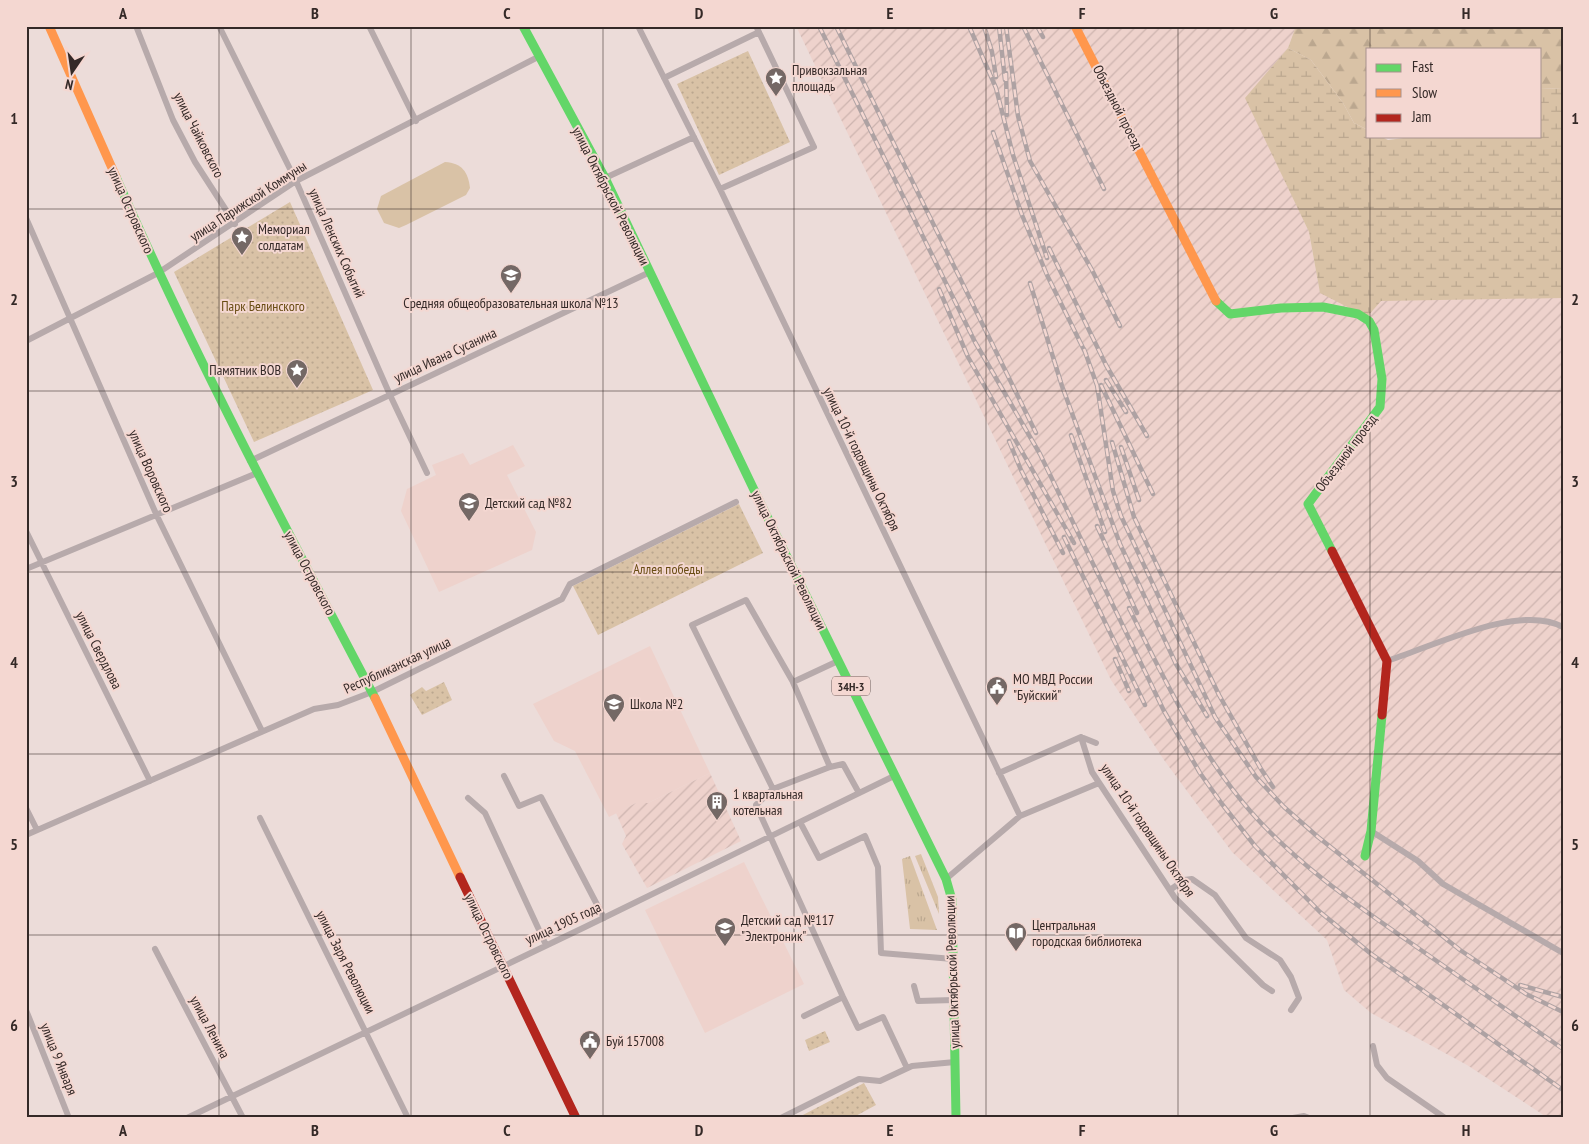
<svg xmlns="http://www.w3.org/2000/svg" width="1589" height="1144" font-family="'PT Sans Narrow',sans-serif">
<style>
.built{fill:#eed2cc}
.industrial{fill:url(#industrial-furrows)}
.grass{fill:url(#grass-tufts)}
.forest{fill:url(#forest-firs)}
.wetland{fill:url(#wetland-marsh)}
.park{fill:url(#park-dots)}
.pitch{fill:#d9c2a6}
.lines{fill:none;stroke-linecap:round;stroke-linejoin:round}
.street{stroke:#b7aaab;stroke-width:6}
.fast{stroke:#63d668;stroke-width:9}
.slow{stroke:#ff974d;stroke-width:9}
.jam{stroke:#b3261e;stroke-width:9}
.rail-casing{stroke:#aea2a3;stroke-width:4.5}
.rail{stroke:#f4d7d1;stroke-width:2.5;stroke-dasharray:8;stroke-linecap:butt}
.grid{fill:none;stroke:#342927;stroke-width:1;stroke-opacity:0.55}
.labels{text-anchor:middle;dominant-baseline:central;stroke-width:4;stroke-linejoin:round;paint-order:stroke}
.shield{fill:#f4d7d1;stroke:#6e5d5a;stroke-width:1}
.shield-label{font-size:12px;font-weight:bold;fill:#342927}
.poi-label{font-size:14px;fill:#342927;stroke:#f4d7d1;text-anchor:start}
.street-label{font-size:14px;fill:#342927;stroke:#f4d7d1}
.park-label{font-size:14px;fill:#684c13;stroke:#f4d7d1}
.neatline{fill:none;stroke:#342927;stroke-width:2}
.grid-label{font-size:16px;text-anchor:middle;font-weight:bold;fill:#342927}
</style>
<defs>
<pattern id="industrial-furrows" width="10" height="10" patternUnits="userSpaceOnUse" patternTransform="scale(1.25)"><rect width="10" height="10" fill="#eed2cc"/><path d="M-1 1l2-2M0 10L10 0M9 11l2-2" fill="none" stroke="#cdb4af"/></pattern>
<pattern id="grass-tufts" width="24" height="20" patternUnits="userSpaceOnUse" patternTransform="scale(1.25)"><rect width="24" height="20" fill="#d9c2a6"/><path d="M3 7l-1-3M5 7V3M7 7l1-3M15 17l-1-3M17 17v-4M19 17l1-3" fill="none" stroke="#bba78f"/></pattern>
<pattern id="forest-firs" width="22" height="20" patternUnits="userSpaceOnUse" patternTransform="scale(1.25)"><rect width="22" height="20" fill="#d9c2a6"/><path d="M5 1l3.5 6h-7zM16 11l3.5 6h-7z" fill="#bba78f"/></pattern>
<pattern id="wetland-marsh" width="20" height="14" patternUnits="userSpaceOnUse" patternTransform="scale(1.25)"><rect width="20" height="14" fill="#d9c2a6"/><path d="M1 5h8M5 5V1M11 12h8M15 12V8" fill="none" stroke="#bba78f"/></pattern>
<pattern id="park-dots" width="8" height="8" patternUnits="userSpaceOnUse" patternTransform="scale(1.25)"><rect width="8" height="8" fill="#d9c2a6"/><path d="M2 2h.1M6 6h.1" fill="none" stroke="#bba78f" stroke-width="1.8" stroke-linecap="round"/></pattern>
</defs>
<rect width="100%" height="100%" fill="#ecdcd9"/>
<path class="built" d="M513 445 525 466 507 475 536 532 532 550 439 592 401 511 407 489 436 475 432 465 463 453 470 465Z
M650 646 710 773 648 803H636L609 817 575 751 554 741 533 704Z
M744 862 804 984 705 1033 645 910Z"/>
<path class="industrial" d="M796 26H1296L1288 48 1246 98 1309 232 1320 293 1379 271 1563 298V1118H1548L1467 1065 1371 1013 1344 990 1327 940 1232 852 1164 760 1111 680Z
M710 773 741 841 647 888 622 844 626 836 616 813 636 803H648Z"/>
<path class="grass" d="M921 854 938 897 939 914 915 856Z
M910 856 937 930 910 929 902 859Z"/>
<path class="forest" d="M1296 26H1563V89L1540 88V49H1368V130L1354 123 1343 103 1311 60 1288 48Z"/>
<path class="wetland" d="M1288 48 1311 60 1343 103 1354 123 1368 130V136H1380L1388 140 1419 136H1540V88L1563 89V298L1381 301 1367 317 1320 293 1309 232 1245 98Z"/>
<path class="park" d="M748 51 790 142 719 175 677 84Z
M290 202 373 390 254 442 174 272Z
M739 504 763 553 598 635 573 586Z
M444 682 452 700 422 715 410 695 422 687 426 691Z
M825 1031 830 1042 809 1051 805 1040Z
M864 1083 876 1105 852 1118H802L801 1116Z"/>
<path class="pitch" d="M445 162C462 163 468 172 470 188L466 195 406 225 399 228 384 223 377 209 381 196Z"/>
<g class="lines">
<path class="street" d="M136 26 173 120 195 162 235 224
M219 26 296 181 390 395 427 473
M369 26 416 121
M638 26 720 189 1020 816
M664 78 759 32
M605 178 694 137
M720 189 814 147 756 26
M26 218 157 516 262 731
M26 341 158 273 296 181 538 57
M250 461 650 272
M26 531 150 781
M26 569 257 473
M838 661 793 682 746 600 692 625 773 789 756 805 843 997 858 1028 883 1017 907 1068
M1387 661C1434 646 1519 603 1563 627
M792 680 830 767 843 764 859 793
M1081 737 1092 772 1175 898 1263 985 1272 991
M999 773 1081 737 1096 743
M504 776 519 806 541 797 604 918
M773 789 830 767
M468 798 485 813 546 945
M26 808 37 830
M260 818 408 1118
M800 822 819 858 865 836 878 867 881 953 953 959
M1371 831 1418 861 1443 884 1563 953
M26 835 314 709 338 705 372 692 562 599 570 584 736 502
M946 879 1020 816 1099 783
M1170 890 1184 880 1192 879 1215 895 1246 938 1280 960 1291 977 1299 998 1291 1010
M155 949 243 1118
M914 986 918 1001 954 1000
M26 1010 69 1118
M804 1016 843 997
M1373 1046 1377 1065 1387 1078 1445 1118
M187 1118 585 927 894 776
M781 1118 859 1079 880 1081 912 1066 955 1062
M1293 1118 1304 1116 1309 1118"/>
<path class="fast" d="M523 26 605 178 756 494
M116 177C194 355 285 527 375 698
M1216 301 1230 314 1281 308 1323 307 1358 314 1369 321 1374 330 1382 379 1380 407 1308 504 1332 551
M756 494 946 879 952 900 956 1118
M1365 856 1371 831 1382 715"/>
<path class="slow" d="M49 26 116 177
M1075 26 1216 301
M375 698 460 877"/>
<path class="jam" d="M1332 551 1387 661 1382 715
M460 877 576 1118"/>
<g class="rail-casing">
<path id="rail" d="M819 26 975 342 1040 454 1164 711 1200 773 1222 804 1255 846 1320 912 1370 953 1563 1090
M836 26 1036 433
M969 26 996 88 1013 155 1047 258
M984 26 992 52 996 77
M999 26 1005 80
M1006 26 1018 116 1030 161 1092 270 1120 326
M1023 26 1104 189
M1037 26 1043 37
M1006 73 1007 115
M993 132 1022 215 1047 275 1086 354
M1049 248 1106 365 1147 436
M1030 283 1062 386 1120 544 1176 664 1207 716
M939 289 968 357 1074 543
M1084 349 1099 391
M1106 380 1126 412
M1097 385 1113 491 1121 516 1215 717 1256 777 1284 807 1318 837 1460 950 1526 994 1563 1012
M1101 385 1153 494
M1071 435 1105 532
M1009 441 1021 470 1063 553
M1112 442 1134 517 1219 695 1261 769 1273 787
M1121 447 1139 500
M1097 526 1137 613
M1064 537 1145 705
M1129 608C1164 679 1198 751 1251 812 1296 863 1352 902 1408 941 1460 977 1511 1013 1563 1049
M1115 659 1129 691
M1520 985 1563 997"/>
</g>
<use href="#rail" class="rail"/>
</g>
<path class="grid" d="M219 26V1118M411 26V1118M603 26V1118M794 26V1118M986 26V1118M1178 26V1118M1370 26V49M1370 136V1118M26 209H1563M26 391H1563M26 572H1563M26 754H1563M26 935H1563"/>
<defs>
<g id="sight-pin" transform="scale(1.125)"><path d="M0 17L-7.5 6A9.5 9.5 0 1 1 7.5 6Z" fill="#746865" stroke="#f4d7d1"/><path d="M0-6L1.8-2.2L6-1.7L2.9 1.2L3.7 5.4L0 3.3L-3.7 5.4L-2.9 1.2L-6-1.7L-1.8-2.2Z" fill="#fff"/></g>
<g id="school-pin" transform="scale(1.125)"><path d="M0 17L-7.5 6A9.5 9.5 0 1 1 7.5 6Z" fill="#746865" stroke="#f4d7d1"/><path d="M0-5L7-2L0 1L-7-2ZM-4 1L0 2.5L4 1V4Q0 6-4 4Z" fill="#fff"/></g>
<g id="civic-pin" transform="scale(1.125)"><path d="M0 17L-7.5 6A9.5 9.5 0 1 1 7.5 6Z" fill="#746865" stroke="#f4d7d1"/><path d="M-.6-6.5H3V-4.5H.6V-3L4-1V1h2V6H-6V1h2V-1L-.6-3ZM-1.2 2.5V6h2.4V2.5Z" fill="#fff"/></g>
<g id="building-pin" transform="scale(1.125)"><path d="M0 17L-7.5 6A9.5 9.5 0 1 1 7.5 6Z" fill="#746865" stroke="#f4d7d1"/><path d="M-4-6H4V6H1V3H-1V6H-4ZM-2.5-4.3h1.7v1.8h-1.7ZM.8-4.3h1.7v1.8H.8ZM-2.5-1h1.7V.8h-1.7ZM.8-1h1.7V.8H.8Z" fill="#fff"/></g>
<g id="library-pin" transform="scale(1.125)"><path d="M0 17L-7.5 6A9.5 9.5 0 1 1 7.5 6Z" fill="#746865" stroke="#f4d7d1"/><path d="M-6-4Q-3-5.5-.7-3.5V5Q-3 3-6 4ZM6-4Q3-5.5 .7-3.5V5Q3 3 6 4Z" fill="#fff"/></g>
</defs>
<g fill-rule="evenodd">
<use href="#sight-pin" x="776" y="78"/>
<use href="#sight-pin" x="242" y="237"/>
<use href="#school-pin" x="511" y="275"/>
<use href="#sight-pin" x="297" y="370"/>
<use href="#school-pin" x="469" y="503"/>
<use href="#civic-pin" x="997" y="687"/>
<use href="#school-pin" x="614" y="704"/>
<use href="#building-pin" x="717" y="802"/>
<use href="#school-pin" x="725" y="928"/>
<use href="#library-pin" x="1016" y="933"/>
<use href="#civic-pin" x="590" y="1041"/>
</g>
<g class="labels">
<rect class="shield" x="832" y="676.5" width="38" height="19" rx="4"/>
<g class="shield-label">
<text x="851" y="686">34Н-3</text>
</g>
<g class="poi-label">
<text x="792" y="70">Привокзальная<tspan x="792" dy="16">площадь</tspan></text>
<text x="258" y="229">Мемориал<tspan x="258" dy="16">солдатам</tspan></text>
<text x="511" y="303" text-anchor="middle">Средняя общеобразовательная школа №13</text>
<text x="281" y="370" text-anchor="end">Памятник ВОВ</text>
<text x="485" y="503">Детский сад №82</text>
<text x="1013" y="679">МО МВД России<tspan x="1013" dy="16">"Буйский"</tspan></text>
<text x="630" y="704">Школа №2</text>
<text x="733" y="794">1 квартальная<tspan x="733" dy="16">котельная</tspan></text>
<text x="741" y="920">Детский сад №117<tspan x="741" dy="16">"Электроник"</tspan></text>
<text x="1032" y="925">Центральная<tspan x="1032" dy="16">городская библиотека</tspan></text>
<text x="606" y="1041">Буй 157008</text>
</g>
<g class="street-label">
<text transform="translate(1118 107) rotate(63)">Объездной проезд</text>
<text transform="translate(199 135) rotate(63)">улица Чайковского</text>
<text transform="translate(611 196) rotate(63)">улица Октябрьской Революции</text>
<text transform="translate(248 201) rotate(-33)">улица Парижской Коммуны</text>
<text transform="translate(131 210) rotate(66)">улица Островского</text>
<text transform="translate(337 243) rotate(66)">улица Ленских Событий</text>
<text transform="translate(445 355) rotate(-25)">улица Ивана Сусанина</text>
<text transform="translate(1346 453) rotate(-53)">Объездной проезд</text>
<text transform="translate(862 459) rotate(64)">улица 10-й годовщины Октября</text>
<text transform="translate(151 471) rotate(66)">улица Воровского</text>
<text transform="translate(789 560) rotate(64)">улица Октябрьской Революции</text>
<text transform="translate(310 573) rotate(62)">улица Островского</text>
<text transform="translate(99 650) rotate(63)">улица Свердлова</text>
<text transform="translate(397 665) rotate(-25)">Республиканская улица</text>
<text transform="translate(1148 830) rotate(56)">улица 10-й годовщины Октября</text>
<text transform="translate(563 923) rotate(-25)">улица 1905 года</text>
<text transform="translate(489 936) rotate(64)">улица Островского</text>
<text transform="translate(346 962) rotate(63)">улица Заря Революции</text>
<text transform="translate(952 972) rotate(-92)">улица Октябрьской Революции</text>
<text transform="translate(210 1027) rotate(62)">улица Ленина</text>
<text transform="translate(59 1059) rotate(68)">улица 9 Января</text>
</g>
<g class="park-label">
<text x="263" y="306">Парк Белинского</text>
<text x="668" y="569">Аллея победы</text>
</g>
</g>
<rect width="1589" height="1144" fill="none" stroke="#f4d7d1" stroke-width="55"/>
<rect x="1366" y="48" width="175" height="90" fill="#f4d7d1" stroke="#a7918d"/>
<rect x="1376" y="64" width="25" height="8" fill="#63d668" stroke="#a7918d"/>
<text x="1412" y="72" font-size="15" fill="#342927">Fast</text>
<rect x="1376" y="89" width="25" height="8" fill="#ff974d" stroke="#a7918d"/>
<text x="1412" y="98" font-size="15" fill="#342927">Slow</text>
<rect x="1376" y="114" width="25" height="8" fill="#b3261e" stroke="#a7918d"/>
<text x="1412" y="122" font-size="15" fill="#342927">Jam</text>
<g transform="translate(72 72) rotate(193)" stroke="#f4d7d1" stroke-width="4" paint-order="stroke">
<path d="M0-4L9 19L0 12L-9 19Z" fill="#342927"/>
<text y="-8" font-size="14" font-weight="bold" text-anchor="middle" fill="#342927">N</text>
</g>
<rect x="28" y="28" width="1534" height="1088" class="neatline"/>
<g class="grid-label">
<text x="123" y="19">A</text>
<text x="315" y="19">B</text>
<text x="507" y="19">C</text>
<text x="699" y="19">D</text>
<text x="890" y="19">E</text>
<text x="1082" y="19">F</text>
<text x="1274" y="19">G</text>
<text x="1466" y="19">H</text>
<text x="14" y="124">1</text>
<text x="1575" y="124">1</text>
<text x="14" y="305">2</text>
<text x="1575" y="305">2</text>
<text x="14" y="487">3</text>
<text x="1575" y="487">3</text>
<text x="14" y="668">4</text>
<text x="1575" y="668">4</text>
<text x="14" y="850">5</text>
<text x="1575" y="850">5</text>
<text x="14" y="1031">6</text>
<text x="1575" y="1031">6</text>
<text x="123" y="1136">A</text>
<text x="315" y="1136">B</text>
<text x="507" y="1136">C</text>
<text x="699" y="1136">D</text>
<text x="890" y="1136">E</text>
<text x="1082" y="1136">F</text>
<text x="1274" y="1136">G</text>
<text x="1466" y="1136">H</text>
</g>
</svg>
